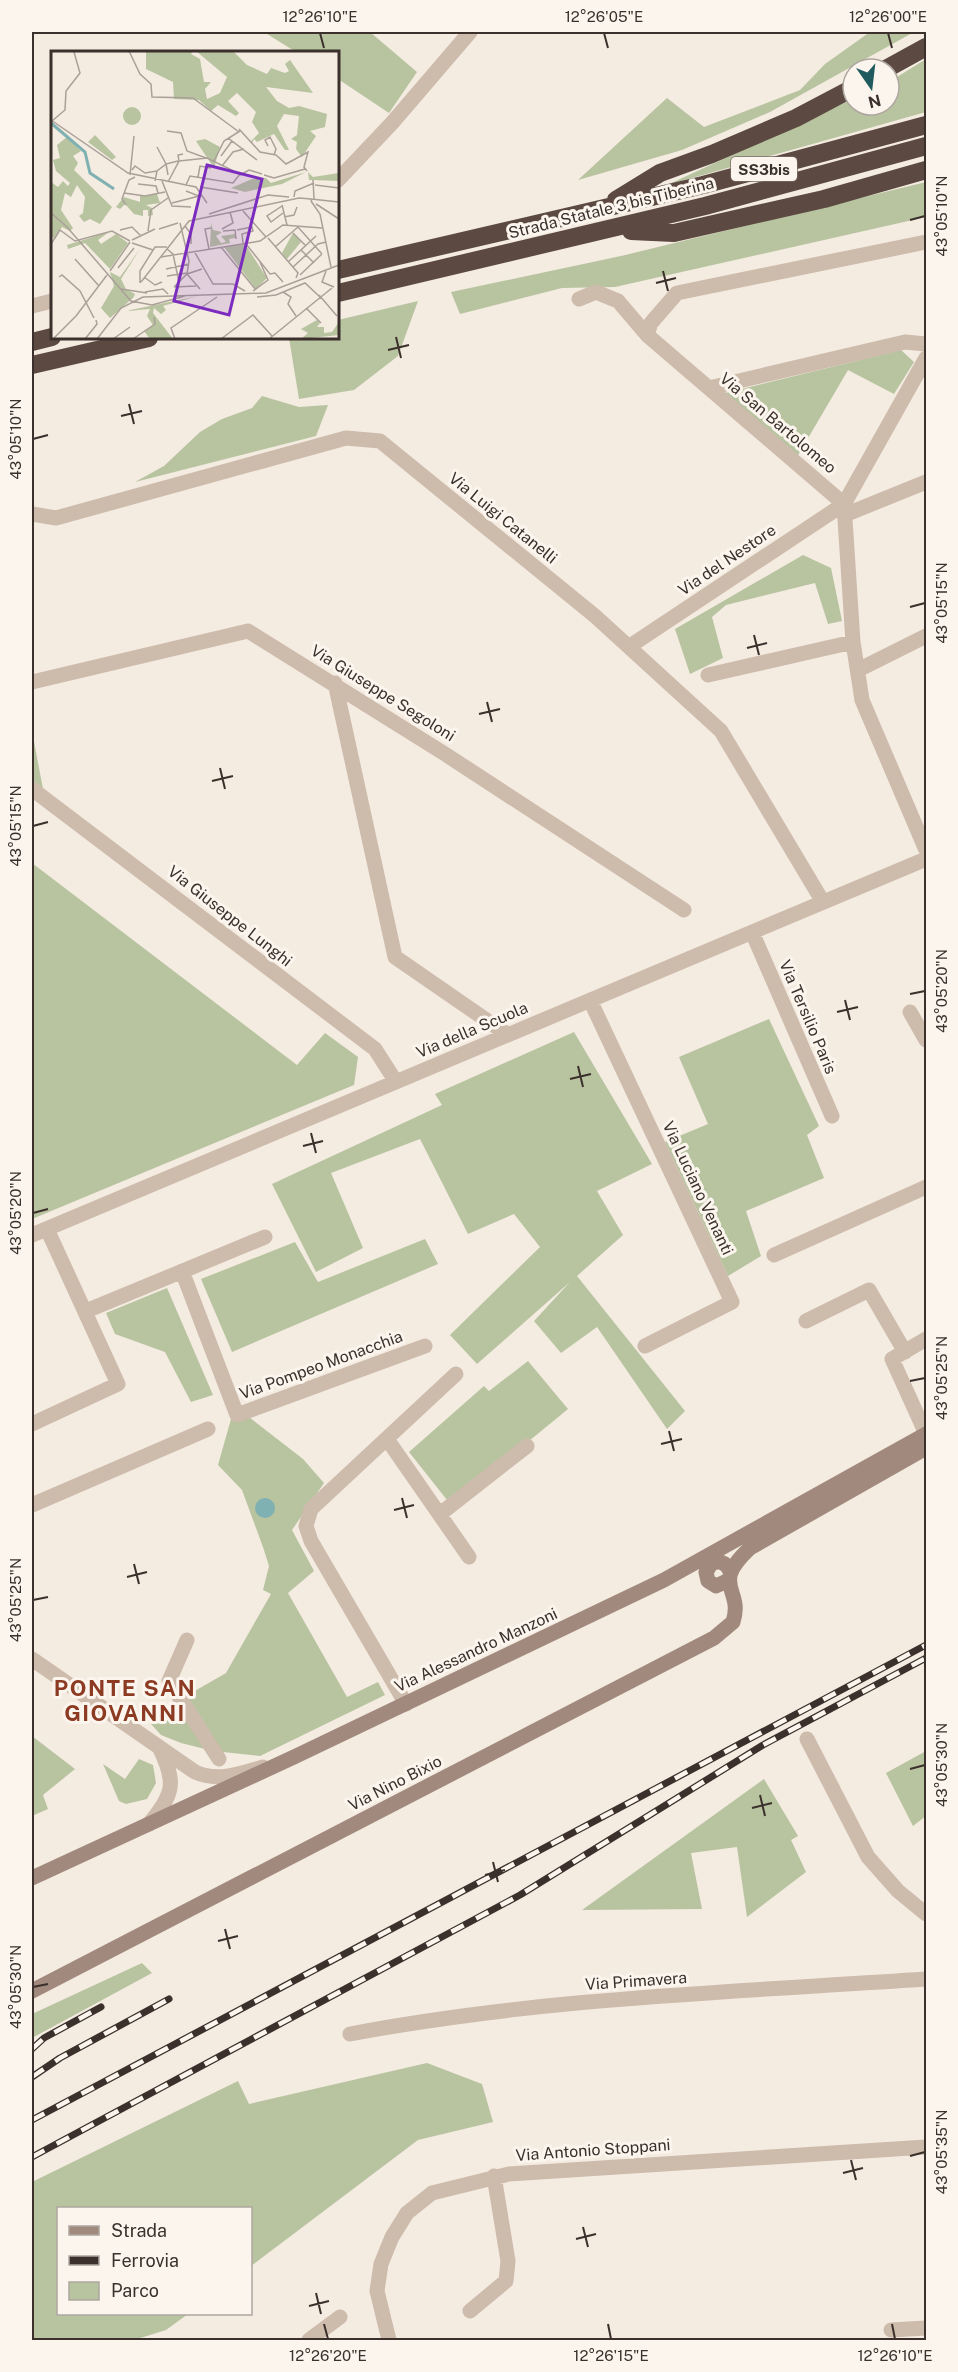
<svg xmlns="http://www.w3.org/2000/svg" width="958" height="2372" font-family="'Public Sans',sans-serif">
<style>
.green{fill:#b8c4a0}
.water{fill:#7fb0b2}
.lines{fill:none;stroke-linecap:round;stroke-linejoin:round}
.street{stroke:#cdbbac;stroke-width:15}
.secondary{stroke:#a18a7d;stroke-width:15}
.highway{stroke:#5c4a42;stroke-width:18}
.rail-casing{stroke:#3b302b;stroke-width:7}
.rail{stroke:#fbf5ee;stroke-width:4.5;stroke-dasharray:14;stroke-linecap:butt}
.ticks{fill:none;stroke:#3b302b;stroke-width:2}
.labels{text-anchor:middle;dominant-baseline:central;stroke-width:6;stroke-linejoin:round;paint-order:stroke}
.shield{fill:#fbf5ee;stroke:#756b66;stroke-width:1.5}
.shield-label{font-size:15px;font-weight:bold;fill:#3b302b}
.street-label{font-size:16px;fill:#3b302b;stroke:#fbf5ee}
.district-label{font-size:22px;font-weight:bold;letter-spacing:1.5px;fill:#8c3b22;stroke:#fbf5ee}
.inset-river{fill:none;stroke:#7fb0b2;stroke-width:3}
.inset-road{fill:none;stroke:#aaa098;stroke-width:1.5}
.view{fill:#7b2cbf;fill-opacity:0.15;stroke:#7b2cbf;stroke-width:3}
.inset-edge{fill:none;stroke:#3b302b;stroke-width:3}
.neatline{fill:none;stroke:#3b302b;stroke-width:2}
.ticks-label{font-size:15px;text-anchor:middle;fill:#3b302b}
</style>
<rect width="100%" height="100%" fill="#f4ebe1"/>
<path class="green" d="M264 32H370L417 72 389 113 338 79V52H296Z
M870 32H914L770 112 682 150 578 180 667 98 704 127 800 90 825 64Z
M926 59V112L667 185 853 99V105H889V82Z
M926 182V217L615 287 562 288 460 314 451 292 621 256Z
M418 301 398 356 354 390 299 399 289 338H338V320Z
M901 350 914 362 894 394 848 370 797 457 725 393Z
M262 396 299 407 328 405 316 436 135 482 164 466 200 432 222 419 252 408Z
M803 555 831 568 842 621 828 624 815 583 726 605 712 617 723 658 690 674 675 629Z
M32 731 43 789 32 780Z
M32 863 297 1065 325 1033 358 1057 354 1085 32 1219Z
M769 1019 819 1126 807 1135 824 1178 746 1211 761 1256 728 1276 665 1142 708 1124 679 1057Z
M574 1032 652 1164 597 1191 623 1235 577 1276 685 1411 667 1429 597 1327 561 1353 534 1321 570 1282 477 1364 450 1335 540 1247 514 1214 468 1234 420 1139 331 1173 363 1248 316 1272 272 1184 442 1105 435 1094Z
M425 1239 438 1264 232 1352 201 1279 295 1242 318 1282Z
M167 1288 213 1395 191 1402 165 1352 115 1334 106 1313Z
M528 1361 568 1409 451 1505 409 1452 484 1386 489 1391Z
M249 1417 303 1459 324 1483 292 1530 314 1571 288 1593 347 1697 378 1682 385 1695 260 1756 213 1751 181 1743 161 1735 151 1724 153 1715 226 1673 271 1594 263 1590 269 1566 263 1547 242 1490 218 1465 231 1419Z
M32 1736 75 1769 43 1795 48 1809 32 1816Z
M926 1751V1816L913 1826 886 1773Z
M139 1759 153 1765 156 1783 147 1799 126 1804 119 1801 103 1764 125 1779Z
M764 1779 798 1836 791 1840 806 1872 747 1917 737 1847 691 1853 702 1909 582 1910Z
M142 1963 152 1973 32 2038V2014Z
M427 2063 482 2084 493 2122 418 2140 251 2266 250 2208H58V2314H188L166 2330 134 2340H32V2182L238 2081 249 2104Z"/>
<path class="water" d="M255 1508a10 10 0 1 1 20 0a10 10 0 1 1-20 0Z"/>
<g class="lines">
<path class="street" d="M338 180 392 123 470 32
M579 299 596 292 618 301 647 335 844 504 853 642 862 700 926 850
M32 306 52 301
M647 335 651 323 677 293 926 242
M709 388 905 342 926 344
M32 514 56 518 346 438 380 441 595 616 721 731 823 902
M847 514 926 482
M630 646 844 504 926 358
M858 670 926 636
M708 675 853 642
M32 682 248 631 445 754 684 910
M335 683 395 957 508 1035
M32 789 375 1049 396 1082
M752 932 832 1116
M590 1000 732 1302 645 1346
M910 1012 926 1040
M32 1235 926 859
M774 1255 926 1187
M182 1271 237 1415 425 1346
M86 1311 265 1237
M806 1321 869 1290 905 1352
M32 1424 118 1384 47 1229
M926 1434 892 1359 926 1339
M387 1439 469 1557
M32 1505 208 1429
M440 1514 527 1446
M187 1640 169 1681 219 1759
M32 1659 195 1772C217 1782 240 1774 263 1767
M406 1704 311 1541 306 1526 311 1509 456 1374
M807 1739 868 1857 898 1891 926 1914
M149 1824C173 1794 177 1784 160 1749
M350 2034C540 1998 734 1992 926 1979
M470 2311 506 2281 508 2261 494 2176
M891 2330 926 2328
M309 2340 340 2317
M389 2340 377 2291 381 2264 392 2237 407 2213 432 2193 509 2174 926 2147"/>
<path class="secondary" d="M729 1580 716 1586 708 1581 706 1572 711 1564C719 1560 726 1562 730 1571
M32 1878 294 1757 664 1580 926 1434
M32 1991 714 1638 733 1622C744 1588 709 1586 750 1548L926 1448"/>
<path class="highway" d="M886 69 926 47
M616 200 660 173 712 154 796 118 853 88
M631 231 674 233 824 199 926 170
M338 270 703 185 926 125
M338 293 705 206 926 146
M32 342 52 337
M32 365 149 338"/>
<g class="rail-casing">
<path id="rail" d="M32 2049 44 2038 101 2007
M32 2077 60 2058 169 1999
M32 2120 926 1645
M32 2157 520 1895 763 1745 926 1658"/>
</g>
<use href="#rail" class="rail"/>
</g>
<path class="ticks" d="M320 33 324 48M604 33 608 48M888 33 892 48M910 220 925 216M663 271 668 291M656 283 676 278M396 337 401 358M388 350 409 345M129 404 134 424M121 416 142 411M33 439 48 435M910 607 925 603M754 635 759 655M747 648 767 643M487 702 492 722M479 714 500 709M220 768 225 789M212 781 233 776M33 826 48 822M910 994 925 991M845 1000 850 1020M837 1012 858 1007M578 1066 583 1087M570 1079 591 1074M311 1133 316 1153M303 1146 323 1141M33 1213 48 1209M910 1381 925 1378M669 1431 674 1451M661 1444 682 1439M402 1498 407 1518M394 1510 414 1505M134 1564 139 1584M127 1577 147 1572M33 1600 48 1597M910 1769 925 1765M760 1795 765 1816M752 1808 772 1803M493 1862 498 1882M485 1875 505 1870M225 1929 230 1949M218 1941 238 1936M33 1987 48 1984M910 2156 925 2152M851 2160 856 2180M843 2173 863 2168M583 2227 588 2247M576 2239 596 2234M316 2293 321 2314M309 2306 329 2301M324 2324 328 2339M608 2324 611 2339M892 2324 895 2339"/>
<g class="labels">
<rect class="shield" x="731" y="157" width="66" height="24" rx="4.5"/>
<g class="shield-label">
<text x="764" y="169">SS3bis</text>
</g>
<g class="street-label">
<text transform="translate(611 208) rotate(-14)">Strada Statale 3 bis Tiberina</text>
<text transform="translate(778 423) rotate(40)">Via San Bartolomeo</text>
<text transform="translate(503 518) rotate(39)">Via Luigi Catanelli</text>
<text transform="translate(727 560) rotate(-34)">Via del Nestore</text>
<text transform="translate(383 693) rotate(32)">Via Giuseppe Segoloni</text>
<text transform="translate(230 916) rotate(38)">Via Giuseppe Lunghi</text>
<text transform="translate(808 1017) rotate(67)">Via Tersilio Paris</text>
<text transform="translate(472 1030) rotate(-23)">Via della Scuola</text>
<text transform="translate(698 1188) rotate(65)">Via Luciano Venanti</text>
<text transform="translate(321 1365) rotate(-20)">Via Pompeo Monacchia</text>
<text transform="translate(476 1650) rotate(-25)">Via Alessandro Manzoni</text>
<text transform="translate(395 1783) rotate(-27)">Via Nino Bixio</text>
<text transform="translate(636 1981) rotate(-4)">Via Primavera</text>
<text transform="translate(593 2150) rotate(-4)">Via Antonio Stoppani</text>
</g>
<g class="district-label">
<text x="125" y="1688">PONTE SAN<tspan x="125" dy="25">GIOVANNI</tspan></text>
</g>
</g>
<g transform="translate(51 51)">
<rect width="288" height="288" fill="#f4ebe1"/>
<path d="M95 0H142L140 3 149 8 153 31H160L154 38 156 48 169 42 176 26 145 0H182L196 14 216 23 220 17 234 22 238 20 234 13 239 9 262 42 215 36 226 50 238 57 248 55 276 63 274 76 259 80 265 85 251 106 245 98 246 91 240 88 246 84 248 65 233 63 226 75 238 99H234L223 83 206 91 203 88 201 92 200 90 208 82 201 71 205 61 186 42 177 50 188 62 185 65 167 54 160 60 148 49 123 48 122 31 95 18ZM72 65a9 9 0 1 1 18 0a9 9 0 1 1-18 0ZM44 84 65 106 61 109 37 91ZM16 86 30 100 22 105 27 112 23 119 61 156 49 173 39 168 33 171 28 165 32 162 34 146 26 134 20 146 14 142 10 159 22 177 19 180 11 176 4 188 0 185V131L7 136 12 130 17 135 19 132 5 120 2 109 9 107 6 94ZM154 88 169 96 163 117 145 90ZM255 121 231 133 194 141 180 137 201 128 215 127 220 132ZM257 121 262 126 288 122V130L262 129 242 136 262 129H258ZM106 143 109 152 95 154 101 157 102 164 97 165V159H92V165L83 163 74 153 69 158 65 156 73 146 89 151V145ZM160 172 162 179 171 181 165 185 170 192 175 191 170 185 184 183V187L178 188 179 192 159 196ZM58 181 47 189 50 193 65 183 77 192 59 218 34 192 17 198 16 194ZM242 182 250 191 236 208 231 202ZM194 193 216 227 205 238 173 196ZM89 198 70 228 75 238 84 243 82 247 59 267 50 257 63 235 59 221 69 226ZM147 245 112 255 115 259 110 263 103 257 102 262 122 288H99L93 280 102 274 96 265 99 258 75 260ZM266 269 269 272 266 276H273V282L281 281 288 271V284L250 288 257 282 250 278Z" fill="#b8c4a0"/>
<path class="inset-river" d="M0 72 34 101 39 122 63 138"/>
<path class="inset-road" d="M78 0 89 23 100 33 101 46 142 47 188 81M0 69 77 122 145 136 156 152M1 70 14 59 15 40 29 22 23 1M188 78 209 101 225 104 235 113 257 101 253 116 256 120M116 80 130 82 136 100 155 107M177 87 206 109M217 95 214 89 219 86 225 98 223 104M170 105 181 90M128 110 156 107 189 123 182 132 139 125 135 134M163 110 173 90 189 80M171 115 182 101 193 98M81 119 84 115 94 122 106 120M79 124 83 85M117 124 115 113 127 110M189 124 198 119 211 123M213 124 223 127 254 118M147 126 149 115 160 117M262 129 263 148M104 130 106 120 115 113 106 96M111 130 121 155 140 156M117 131 128 110 127 104 132 103M87 133 105 135 107 142M264 134 288 137M149 136 187 142M73 142 94 145 114 141M243 146 244 140 263 132M260 148 288 151M260 150 269 163 280 216M121 152 148 145 135 140M265 153 288 168M75 154 71 148 78 129 84 126M231 154 236 174M231 155 216 165 220 171 232 162M192 160 215 186M0 162 16 176 80 250 101 254 134 245M158 163 217 144 238 146M233 166 243 164 246 156M129 172 138 210 136 223 149 238M134 175 140 183V193M108 178 127 172M171 178 182 172 179 161M69 179 81 176 90 185M186 179 201 176 202 180 191 183 192 192M97 180 100 159 117 147M172 180 184 179 185 188M242 182 255 195M217 187 247 222 245 227M81 189 104 178M81 192 102 199M0 193 9 179 24 190 61 180 79 190M195 193 219 223 224 222 232 231M170 196 205 239M224 196 247 176 271 203M116 198 122 203 128 231M158 198 154 178 160 177M250 199 263 212M143 200 162 233H182L194 240M110 206 209 190 232 174 271 177M24 208 48 235M237 211 265 185M242 216 267 193 275 191M67 217 83 197M115 218 138 213M59 220 79 191M275 220 271 231 283 236M249 224 271 203M116 225 136 222M8 226 11 224 29 240 43 267M93 226 104 234 111 231M90 231 138 170 248 147 260 148 261 152M89 232V220L104 196H116M123 236 136 223 151 218M123 236 145 235M70 238 96 242M202 240 217 229 209 211M94 241 112 238 117 243M232 241 240 246 237 253 245 265M268 244 286 265M206 246 225 244 254 232 269 246M255 257 270 272M2 288 25 265 56 224M34 288 46 273 45 269M46 288 70 257 92 246 215 242 288 214M62 288 79 276M82 288 104 273 103 266M124 288 120 277 166 246M170 288 202 264 221 285M218 288 281 237"/>
<path class="view" d="M156 114 211 128 178 264 123 250Z"/>
<rect width="288" height="288" class="inset-edge"/>
</g>
<rect width="958" height="2372" fill="none" stroke="#fbf5ee" stroke-width="66"/>
<rect x="57" y="2207" width="195" height="108" fill="#fbf5ee" stroke="#aea6a0" stroke-width="1.5"/>
<rect x="69" y="2226" width="30" height="9" fill="#a18a7d" stroke="#aea6a0" stroke-width="1.5"/>
<text x="111" y="2237" font-size="18" fill="#3b302b">Strada</text>
<rect x="69" y="2256" width="30" height="9" fill="#3b302b" stroke="#aea6a0" stroke-width="1.5"/>
<text x="111" y="2267" font-size="18" fill="#3b302b">Ferrovia</text>
<rect x="69" y="2282" width="30" height="18" fill="#b8c4a0" stroke="#aea6a0" stroke-width="1.5"/>
<text x="111" y="2297" font-size="18" fill="#3b302b">Parco</text>
<g transform="translate(871 87) rotate(166)"><circle r="28" fill="#fbf5ee" stroke="#aea6a0" stroke-width="1.5"/>
<path d="M0-4.5L10 22L0 15L-10 22Z" fill="#1f5a5e"/>
<text y="-9" font-size="16" font-weight="bold" text-anchor="middle" fill="#3b302b">N</text>
</g>
<rect x="33" y="33" width="892" height="2306" class="neatline"/>
<g class="ticks-label">
<text x="320" y="22">12°26'10"E</text>
<text x="604" y="22">12°26'05"E</text>
<text x="888" y="22">12°26'00"E</text>
<text transform="translate(942 216) rotate(-90)" y="5">43°05'10"N</text>
<text transform="translate(16 439) rotate(-90)" y="5">43°05'10"N</text>
<text transform="translate(942 603) rotate(-90)" y="5">43°05'15"N</text>
<text transform="translate(16 826) rotate(-90)" y="5">43°05'15"N</text>
<text transform="translate(942 991) rotate(-90)" y="5">43°05'20"N</text>
<text transform="translate(16 1213) rotate(-90)" y="5">43°05'20"N</text>
<text transform="translate(942 1378) rotate(-90)" y="5">43°05'25"N</text>
<text transform="translate(16 1600) rotate(-90)" y="5">43°05'25"N</text>
<text transform="translate(942 1765) rotate(-90)" y="5">43°05'30"N</text>
<text transform="translate(16 1987) rotate(-90)" y="5">43°05'30"N</text>
<text transform="translate(942 2152) rotate(-90)" y="5">43°05'35"N</text>
<text x="328" y="2361">12°26'20"E</text>
<text x="611" y="2361">12°26'15"E</text>
<text x="895" y="2361">12°26'10"E</text>
</g>
</svg>
